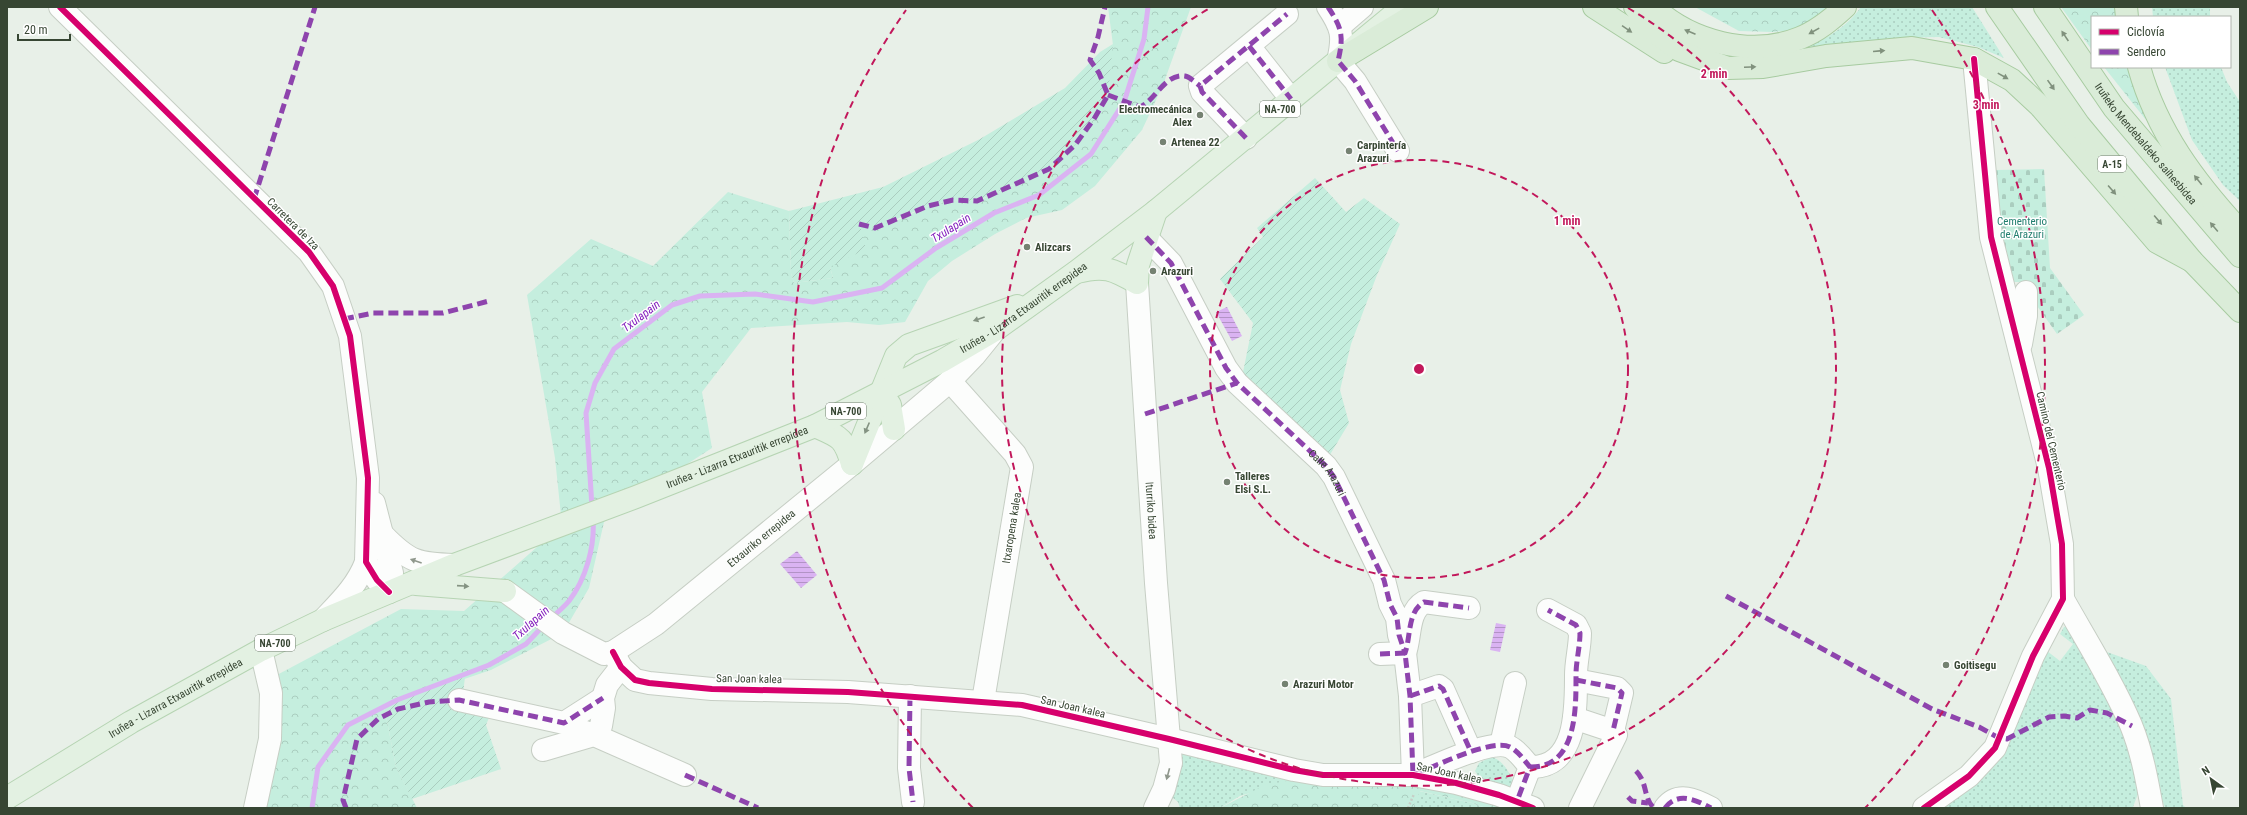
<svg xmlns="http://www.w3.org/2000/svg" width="2247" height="815" font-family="'Roboto Condensed',sans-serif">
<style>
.grass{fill:url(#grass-dots)}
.forest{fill:url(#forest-crowns)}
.cemetery{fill:url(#cemetery-stones)}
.garden{fill:url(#garden-furrows)}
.water{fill:url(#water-rules)}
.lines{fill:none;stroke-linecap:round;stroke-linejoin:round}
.stream{stroke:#dab3f2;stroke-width:5}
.minor-casing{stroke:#c6cec4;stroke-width:24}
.major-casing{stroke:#b6d4b3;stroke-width:24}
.highway-casing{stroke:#a7cba0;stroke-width:24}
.path{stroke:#c7cec6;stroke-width:2.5;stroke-dasharray:2 2;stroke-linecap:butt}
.minor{stroke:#fcfdfc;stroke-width:22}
.major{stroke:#e3f1e2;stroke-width:22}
.highway{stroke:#daecd8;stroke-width:22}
.quiet{stroke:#8e44ad;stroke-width:5;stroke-dasharray:10 5;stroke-linecap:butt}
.cycleway-casing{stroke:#fff;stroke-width:8}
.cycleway{stroke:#d6006c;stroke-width:6}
.oneway{fill:#80917d}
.oneway2{fill:#849382}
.oneway3{fill:#90988d}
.ring{fill:none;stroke:#c2185b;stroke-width:2;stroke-dasharray:7 5}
.poi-dot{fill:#758272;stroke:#fff;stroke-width:1.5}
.labels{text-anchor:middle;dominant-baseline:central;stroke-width:3;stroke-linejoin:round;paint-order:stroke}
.shield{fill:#fff;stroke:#737e70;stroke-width:1}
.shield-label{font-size:10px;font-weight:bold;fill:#374633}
.poi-label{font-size:11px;font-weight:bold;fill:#374633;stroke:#fff;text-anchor:start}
.street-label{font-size:11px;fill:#374633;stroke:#fff}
.park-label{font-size:11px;fill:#217e6e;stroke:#fff}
.water-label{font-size:12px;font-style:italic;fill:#8422bd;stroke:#fff}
.centre{fill:#c2185b;stroke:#fff;stroke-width:2}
.ring-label{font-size:12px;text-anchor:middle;font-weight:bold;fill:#c2185b;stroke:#fff;stroke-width:3;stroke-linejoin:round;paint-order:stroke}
</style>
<defs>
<pattern id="grass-dots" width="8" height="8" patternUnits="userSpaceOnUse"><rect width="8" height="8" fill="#c5eede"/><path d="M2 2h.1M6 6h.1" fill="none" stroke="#aacdbf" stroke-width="1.8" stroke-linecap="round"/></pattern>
<pattern id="forest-crowns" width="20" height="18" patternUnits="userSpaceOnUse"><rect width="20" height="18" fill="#c5eede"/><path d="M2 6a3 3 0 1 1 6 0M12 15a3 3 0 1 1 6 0" fill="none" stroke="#aacdbf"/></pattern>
<pattern id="cemetery-stones" width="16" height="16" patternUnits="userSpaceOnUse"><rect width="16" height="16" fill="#c5eede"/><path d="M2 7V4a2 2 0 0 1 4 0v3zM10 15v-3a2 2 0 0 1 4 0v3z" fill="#aacdbf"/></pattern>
<pattern id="garden-furrows" width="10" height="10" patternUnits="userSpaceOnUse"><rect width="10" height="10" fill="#c5eede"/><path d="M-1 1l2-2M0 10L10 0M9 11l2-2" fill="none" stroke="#aacdbf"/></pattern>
<pattern id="water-rules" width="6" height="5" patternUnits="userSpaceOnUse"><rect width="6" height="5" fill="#dab3f2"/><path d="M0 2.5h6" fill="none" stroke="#b293c5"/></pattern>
</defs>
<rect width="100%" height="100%" fill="#e8f0e8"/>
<path class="grass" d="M1861 7H1972L2004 58 1978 47 1939 37 1891 38 1791 54C1817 44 1844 31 1861 7Z
M2152 7H2210V17H2153Z
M2165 67H2221L2227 82 2240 102V201L2223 185 2192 140Z
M2070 626 2120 717 2139 791 2133 807 1937 808 1954 796 2047 651 2060 661 2073 644 2060 634 2064 627Z
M2107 652 2146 666 2171 699 2183 805 2186 808H2165L2126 691Z
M1182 750 1298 779 1240 796 1220 808H1180L1178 802 1167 793Z
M1491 757C1504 760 1511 775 1516 788L1480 779 1475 771 1479 763Z
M1419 791 1472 803 1486 808H1413Z"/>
<path class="forest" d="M1108 7H1191L1163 85 1142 130 1095 186 1062 210 1026 218 995 234 952 261 928 281 905 322 879 325 847 322 751 328 702 392 712 448 636 497 604 522 589 588 563 633 491 670 384 706 396 767 417 808H263L281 740 275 676 401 609 464 611 562 525 555 458 527 295 591 239 653 266 728 192 789 211 791 273 794 283 833 278 830 267 859 224 896 221 928 206 953 200 978 201 1049 169 1113 45Z
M1695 7H1831L1795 30 1773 32 1739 31Z
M2061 7H2118L2119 17H2092V50Z
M2104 67H2128L2146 120Z
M1298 779 1417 783 1509 808H1486L1472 803 1420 791 1413 808H1220L1265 785Z"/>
<path class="cemetery" d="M2044 169 2050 268 2084 315 2057 334 2020 282H2006L1995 170Z"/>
<path class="garden" d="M1113 44 1108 95 1094 119 1075 145 1049 169 977 201 953 200 928 206 875 228 860 224 866 249 830 267 833 278 794 283 791 273 789 211 883 187 980 139 1065 88 1100 52Z
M1315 178 1346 212 1364 198 1400 224 1377 275 1351 344 1340 390 1349 423 1328 458 1242 377 1253 323 1220 279 1263 237 1257 228Z
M465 677 463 694 493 708 486 725 501 769 412 799 396 767 384 706Z"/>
<path class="water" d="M1227 307 1242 336 1232 341 1216 312Z
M797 551 817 575 801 588 780 564Z
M1496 623 1506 625 1500 652 1490 650Z"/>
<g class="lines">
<path class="stream" d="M592 507 586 413 595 383 614 349 672 305 700 296 755 294 813 302 882 288 936 248 994 213 1039 195 1091 154 1124 102 1144 39 1148 7
M551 618C557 613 564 607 569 601 586 579 595 546 593 519
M312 808 318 767 348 725 397 700 489 665 526 644 544 625"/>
<g class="minor-casing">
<g id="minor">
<path d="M60 7 309 252 333 286 350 336 368 478 366 562 377 580 389 592"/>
<path d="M1328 7C1342 28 1344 36 1338 61L1355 81 1398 151"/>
<path d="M1340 26 1362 7"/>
<path d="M1249 46 1291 99"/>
<path d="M1246 138 1202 92 1200 86 1287 14"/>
<path d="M1146 237 1171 263 1226 368 1237 383 1326 466 1334 477 1384 580 1390 604 1397 618 1399 635 1405 653C1411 637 1407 612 1424 602L1469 608"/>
<path id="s1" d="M1137 283 1156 583 1171 763 1164 789 1155 808"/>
<path d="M2021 344 2026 316V292"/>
<path d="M950 381 1015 454 1022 467 983 701"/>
<path d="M374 503 392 573 389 592"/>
<path d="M383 535C409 562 418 564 454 565"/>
<path id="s2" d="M505 591 563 633 604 654 613 652 656 624 852 464 950 381 974 356 995 330"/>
<path d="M2063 599C2086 640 2112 681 2131 725 2142 752 2147 780 2152 808"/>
<path d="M323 620C340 602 357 586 366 562"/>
<path d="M613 652 621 667 635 680 649 683 712 689 848 692 1022 705 1169 739 1294 770 1323 775H1413L1456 783 1499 795 1533 808"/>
<path d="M1380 654 1405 653 1410 696 1413 775"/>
<path d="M1576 680 1617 688 1622 693 1613 731"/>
<path d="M910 696 909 768 913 802"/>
<path d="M1410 696 1439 686 1443 689 1471 752"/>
<path d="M459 700 564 723 603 698"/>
<path d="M1574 718 1613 731 1616 735 1580 808"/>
<path d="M582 731 594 735 601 726 604 708 603 698 607 685 621 667"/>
<path d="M1501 745 1515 683"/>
<path d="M543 750 594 735 685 775"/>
<path d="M1530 767C1577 768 1576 709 1576 675 1576 661 1580 647 1580 633L1576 625 1548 610"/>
<path d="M1413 775C1434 767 1491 738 1510 747 1518 751 1524 760 1530 767L1517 801"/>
<path d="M255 808 270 739 271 693 261 650"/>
<path d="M1665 808C1678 791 1696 800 1711 808"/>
<path d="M1924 808 1969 776 1995 748 2033 656 2063 599 2062 544 2049 468 1991 237 1974 59"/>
</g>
</g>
<g class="major-casing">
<g id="major">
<path d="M1077 272C1104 265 1113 269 1137 283L1138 265 1156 211"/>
<path d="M882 393 890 405 894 429"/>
<path d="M815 426C840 437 844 437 852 464"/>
<path d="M852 464 896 356 909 345 1017 306"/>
<path d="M416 584 505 591"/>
<path id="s3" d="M7 798 131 722 261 650 323 620 454 565 636 497 815 426 942 361 995 330 1076 272 1156 211 1403 7"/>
</g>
</g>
<g class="highway-casing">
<g id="highway">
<path d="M1594 7 1664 52"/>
<path d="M1635 7 1655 32 1679 50 1728 68 1763 67 1826 56 1912 48 1974 59 2012 80 2040 106 2157 242 2192 261"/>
<path d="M1653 7C1691 42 1751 58 1800 38 1818 31 1832 19 1845 7"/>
<path d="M1997 7 2079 125 2192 261 2240 311"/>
<path id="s4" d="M2045 7 2114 108 2240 256"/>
<path d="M2126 7 2127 17"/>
<path d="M1338 61 1427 7"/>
<path d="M2139 67C2157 132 2195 182 2240 231"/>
</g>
</g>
<path class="path" d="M1408 808 1414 794"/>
<use href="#minor" class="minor"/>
<use href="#major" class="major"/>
<use href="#highway" class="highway"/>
<g class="quiet">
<path d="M1328 7C1342 28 1344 36 1338 61L1355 81 1398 151"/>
<path d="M1249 46 1291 99"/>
<path d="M1108 95 1140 107C1155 101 1165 73 1185 76 1190 77 1196 83 1200 86"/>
<path d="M1246 138 1202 92 1200 86 1287 14"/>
<path d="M254 199 315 7"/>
<path d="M859 224 875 228 928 206 953 200 977 201 1049 169 1075 145 1094 119 1108 95 1099 73 1090 60 1098 37 1105 7"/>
<path id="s5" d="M1146 237 1171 263 1226 368 1237 383 1326 466 1334 477 1384 580 1390 604 1397 618 1399 635 1405 653C1411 637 1407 612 1424 602L1469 608"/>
<path d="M344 319 373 313H443L489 301"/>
<path d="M1145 414 1237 383"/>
<path d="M1726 596 1932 709 1979 727 1999 738 2007 739 2049 717 2064 716 2077 718 2090 710 2107 713 2132 726"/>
<path d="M1380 654 1405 653 1410 696 1413 775C1434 767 1491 738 1510 747 1518 751 1524 760 1530 767L1517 801"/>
<path d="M1576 680 1617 688 1622 693 1613 731"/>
<path d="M910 696 909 768 913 802"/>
<path d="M1410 696 1439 686 1443 689 1471 752"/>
<path d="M1530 767C1577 768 1576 709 1576 675 1576 661 1580 647 1580 633L1576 625 1548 610"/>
<path d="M1636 771C1648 783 1643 798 1654 808"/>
<path d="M685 775 758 808"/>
<path d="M1628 797 1632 801 1648 803"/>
<path d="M346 808 343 800 357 739 378 719 398 709 429 702 459 700 564 723 603 698"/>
<path d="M1665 808C1678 791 1696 800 1711 808"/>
</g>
<g class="cycleway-casing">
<path id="cycleway" d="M60 7 309 252 333 286 350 336 368 478 366 562 377 580 389 592
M613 652 621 667 635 680 649 683 712 689 848 692 1022 705 1169 739 1294 770 1323 775H1413L1456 783 1499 795 1533 808
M1924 808 1969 776 1995 748 2033 656 2063 599 2062 544 2049 468 1991 237 1974 59"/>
</g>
<use href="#cycleway" class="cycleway"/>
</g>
<defs><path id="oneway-solid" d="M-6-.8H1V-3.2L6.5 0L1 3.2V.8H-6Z"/></defs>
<g class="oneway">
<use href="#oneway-solid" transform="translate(1627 29) rotate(34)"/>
<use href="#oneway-solid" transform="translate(1814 31) rotate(151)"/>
<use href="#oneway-solid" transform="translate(1690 32) rotate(-157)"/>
<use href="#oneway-solid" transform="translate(2065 36) rotate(-124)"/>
<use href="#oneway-solid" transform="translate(1879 51) rotate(-5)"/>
<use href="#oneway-solid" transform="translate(1750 67) rotate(-2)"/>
<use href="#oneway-solid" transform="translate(2003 76) rotate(29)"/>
<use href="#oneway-solid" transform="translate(2051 85) rotate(55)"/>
<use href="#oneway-solid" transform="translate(2198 180) rotate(-129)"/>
<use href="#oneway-solid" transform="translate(2112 190) rotate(49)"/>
<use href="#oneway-solid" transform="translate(2158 220) rotate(50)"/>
<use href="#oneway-solid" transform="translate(2214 227) rotate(-130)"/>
</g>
<g class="oneway2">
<use href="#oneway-solid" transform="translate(979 319) rotate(161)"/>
<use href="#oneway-solid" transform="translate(867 428) rotate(113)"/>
<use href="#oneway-solid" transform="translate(463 586) rotate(4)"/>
</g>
<g class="oneway3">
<use href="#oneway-solid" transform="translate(416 561) rotate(-161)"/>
<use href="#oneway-solid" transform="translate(1168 774) rotate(105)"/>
</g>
<g class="ring">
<circle cx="1419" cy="369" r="209"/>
<path d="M1628 8A417 417 0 1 1 1210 8"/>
<path d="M973 808A626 626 0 0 1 906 10M1932 10A626 626 0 0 1 1865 808"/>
</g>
<g class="poi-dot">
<circle cx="1200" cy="115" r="4"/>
<circle cx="1163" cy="142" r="4"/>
<circle cx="1349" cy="151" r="4"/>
<circle cx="1027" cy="247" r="4"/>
<circle cx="1153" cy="271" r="4"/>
<circle cx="1227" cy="482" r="4"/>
<circle cx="1946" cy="665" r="4"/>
<circle cx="1285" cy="684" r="4"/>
</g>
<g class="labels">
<g class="shield">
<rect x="1260" y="101" width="40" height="16" rx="3"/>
<rect x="2098" y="156" width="28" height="16" rx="3"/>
<rect x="826" y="403" width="40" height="16" rx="3"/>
<rect x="255" y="635" width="40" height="16" rx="3"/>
</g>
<g class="shield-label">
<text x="1280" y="109">NA-700</text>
<text x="2112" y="164">A-15</text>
<text x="846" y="411">NA-700</text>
<text x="275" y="643">NA-700</text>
</g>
<g class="poi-label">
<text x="1192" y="109" text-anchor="end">Electromecánica<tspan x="1192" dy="13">Alex</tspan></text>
<text x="1171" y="142">Artenea 22</text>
<text x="1357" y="145">Carpintería<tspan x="1357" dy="13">Arazuri</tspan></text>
<text x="1035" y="247">Alizcars</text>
<text x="1161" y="271">Arazuri</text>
<text x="1235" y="476">Talleres<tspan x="1235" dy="13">Elsi S.L.</tspan></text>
<text x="1954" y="665">Goitisegu</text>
<text x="1293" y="684">Arazuri Motor</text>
</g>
<g class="street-label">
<text stroke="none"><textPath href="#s4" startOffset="170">Iruñeko Mendebaldeko saihesbidea</textPath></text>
<text transform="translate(293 224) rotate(45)">Carretera de Iza</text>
<text stroke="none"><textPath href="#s3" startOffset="1132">Iruñea - Lizarra Etxauritik errepidea</textPath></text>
<text transform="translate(2051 441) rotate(77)">Camino del Cementerio</text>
<text stroke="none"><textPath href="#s3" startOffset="808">Iruñea - Lizarra Etxauritik errepidea</textPath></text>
<text stroke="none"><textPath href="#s5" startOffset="301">Calle Arazuri</textPath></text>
<text stroke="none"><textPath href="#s1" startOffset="228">Iturriko bidea</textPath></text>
<text transform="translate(1012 528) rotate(-81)">Itxaropena kalea</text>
<text stroke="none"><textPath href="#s2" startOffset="314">Etxauriko errepidea</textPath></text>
<text transform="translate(749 679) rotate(1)">San Joan kalea</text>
<text stroke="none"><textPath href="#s3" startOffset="196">Iruñea - Lizarra Etxauritik errepidea</textPath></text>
<text transform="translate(1073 707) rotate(13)">San Joan kalea</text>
<text transform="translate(1449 773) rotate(12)">San Joan kalea</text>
</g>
<g class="park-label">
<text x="2022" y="221">Cementerio<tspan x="2022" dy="13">de Arazuri</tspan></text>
</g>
<g class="water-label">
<text transform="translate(951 228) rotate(-32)">Txulapain</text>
<text transform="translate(641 316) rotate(-37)">Txulapain</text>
<text transform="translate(531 623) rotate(-42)">Txulapain</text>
</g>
</g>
<circle cx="1419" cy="369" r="6" class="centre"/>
<g class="ring-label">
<text x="1714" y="78">2 min</text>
<text x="1986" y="109">3 min</text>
<text x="1567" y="225">1 min</text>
</g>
<rect width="2247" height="815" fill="none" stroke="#374633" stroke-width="16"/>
<rect x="2091" y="16" width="140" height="52" fill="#ffffff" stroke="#afb5ad"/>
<rect x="2099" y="29" width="20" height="6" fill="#d6006c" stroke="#afb5ad"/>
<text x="2127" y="36" font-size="12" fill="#374633">Ciclovía</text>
<rect x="2099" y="49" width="20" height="6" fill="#8e44ad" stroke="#afb5ad"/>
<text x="2127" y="56" font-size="12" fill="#374633">Sendero</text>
<g transform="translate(2211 779) rotate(327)" stroke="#ffffff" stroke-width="3" paint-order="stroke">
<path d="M0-3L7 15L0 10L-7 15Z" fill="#374633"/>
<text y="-6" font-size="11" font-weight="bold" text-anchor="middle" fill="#374633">N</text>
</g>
<path d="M18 34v6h52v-6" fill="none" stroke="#374633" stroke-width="2"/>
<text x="24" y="34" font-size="12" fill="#374633" stroke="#ffffff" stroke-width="3" paint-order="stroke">20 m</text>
</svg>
